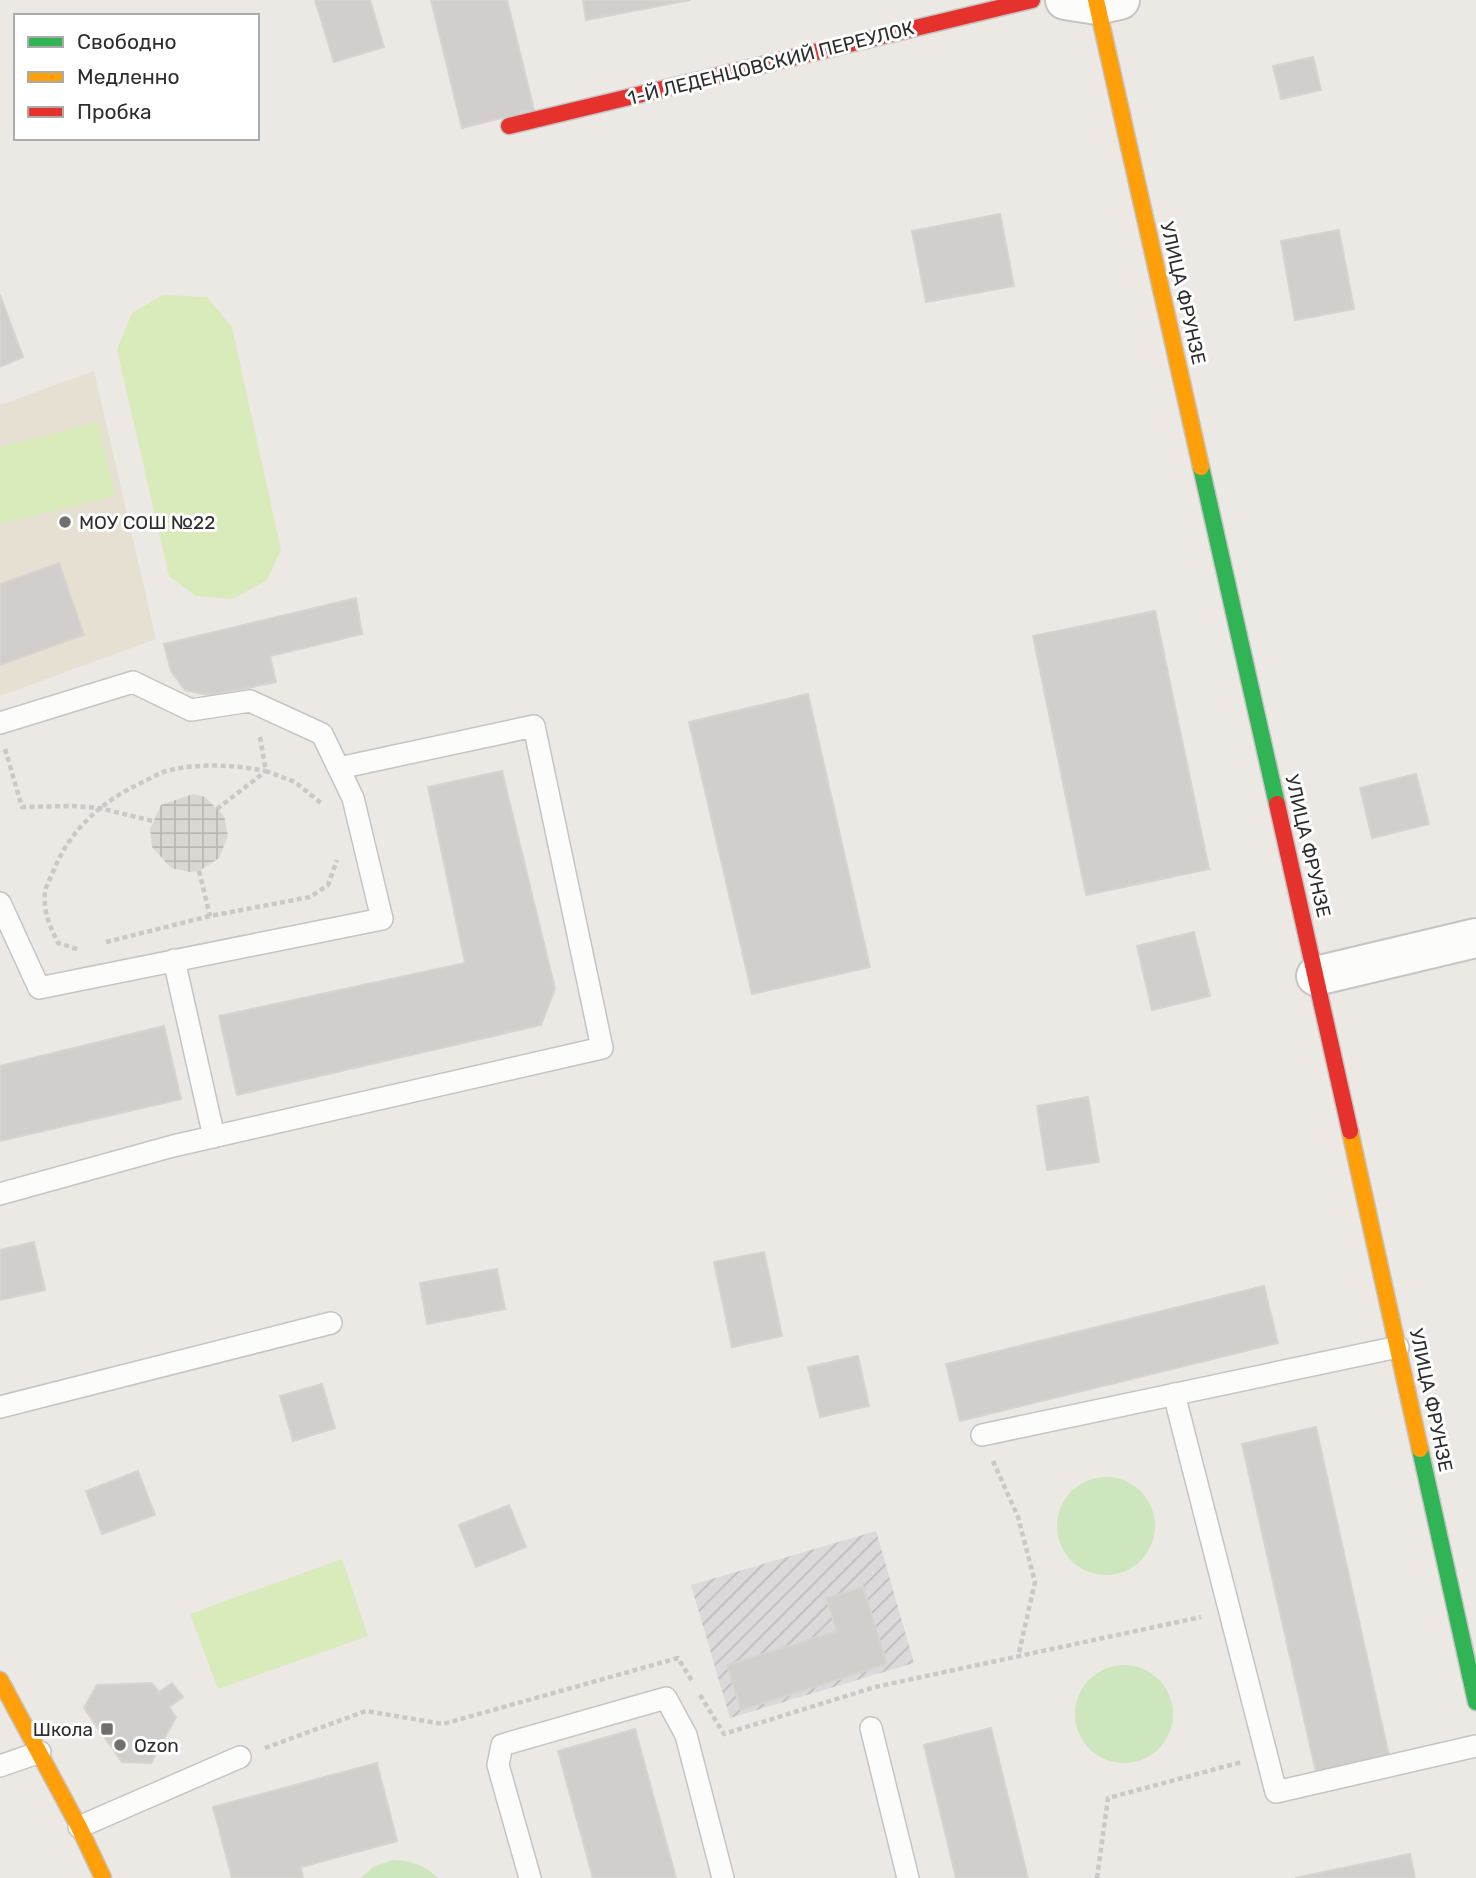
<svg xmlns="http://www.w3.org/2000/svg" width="1476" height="1878" font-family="Rubik,sans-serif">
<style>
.industrial{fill:url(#industrial-furrows)}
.education{fill:#e6e0d3}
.park{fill:#cee6be}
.pitch{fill:#d9eabb}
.plaza{fill:url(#plaza-grid)}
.building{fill:#d1cecb;stroke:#d7d4d0;stroke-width:2}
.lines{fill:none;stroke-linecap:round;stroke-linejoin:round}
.lane-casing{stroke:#c5c4c5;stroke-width:24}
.street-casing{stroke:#c5c4c5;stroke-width:42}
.fast-casing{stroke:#c5c4c5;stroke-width:19}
.slow-casing{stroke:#c5c4c5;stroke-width:19}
.jam-casing{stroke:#c5c4c5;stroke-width:19}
.path{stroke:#c9c9c8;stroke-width:4.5;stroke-dasharray:5 3.5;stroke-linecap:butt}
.lane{stroke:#fcfcfb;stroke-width:21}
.street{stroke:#fcfcfb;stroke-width:38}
.fast{stroke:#30b455;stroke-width:16}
.slow{stroke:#ff9f0a;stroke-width:16}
.jam{stroke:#e5322d;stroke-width:16}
.poi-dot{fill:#706f6e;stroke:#fff;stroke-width:2.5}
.labels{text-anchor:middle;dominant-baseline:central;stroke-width:6;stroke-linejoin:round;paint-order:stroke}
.street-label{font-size:19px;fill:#2e2e2e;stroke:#fff}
.poi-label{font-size:19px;fill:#2e2e2e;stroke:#fff;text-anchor:start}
</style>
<defs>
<pattern id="industrial-furrows" width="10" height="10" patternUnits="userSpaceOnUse" patternTransform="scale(1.75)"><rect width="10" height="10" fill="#dcd9db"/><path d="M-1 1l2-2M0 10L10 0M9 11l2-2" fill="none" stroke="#bdbbbc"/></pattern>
<pattern id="plaza-grid" width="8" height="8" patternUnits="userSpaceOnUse" patternTransform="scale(1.75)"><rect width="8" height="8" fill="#dad6d2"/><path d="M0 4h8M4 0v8" fill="none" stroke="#bbb8b5"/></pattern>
</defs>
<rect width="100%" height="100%" fill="#ece8e4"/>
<path class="industrial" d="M876 1531 914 1663 730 1718 691 1585Z"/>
<path class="education" d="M94 371 156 639 0 696V405Z"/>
<path class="park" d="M1057 1526a49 49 0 1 1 98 0a49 49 0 1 1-98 0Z
M1075 1714a49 49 0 1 1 98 0a49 49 0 1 1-98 0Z
M392 1860C411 1861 424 1864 438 1878H361L373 1867Z"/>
<path class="pitch" d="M163 295 207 297 232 327 281 550 266 581 232 599 196 596 169 576 117 350 132 313Z
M98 422 115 496 0 524V447Z
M342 1559 368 1636 218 1689 190 1614Z"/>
<path class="plaza" d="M193 794 205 797 224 816 228 836 219 858 199 871 190 872 171 868 152 847 150 829 161 805Z"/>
<path class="building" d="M315 0H370L384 47 334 62Z
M431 0H507L534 110 462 128Z
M583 0H690L586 20Z
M1313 57 1321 90 1281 99 1273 66Z
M1000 214 1014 286 926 302 912 231Z
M1339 230 1354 309 1295 320 1281 241Z
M0 295 23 357 0 367Z
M59 563 84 635 0 665V584Z
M356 598 362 634 270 656 276 682 213 695 203 694 185 690 171 671 164 644Z
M1155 611 1209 869 1086 895 1033 636Z
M808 694 870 967 752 994 689 722Z
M502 771 555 989 541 1025 237 1095 219 1016 465 963 428 787Z
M1416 774 1429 824 1372 838 1360 788Z
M1194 932 1210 996 1152 1010 1137 946Z
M164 1026 181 1099 0 1141V1066Z
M1088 1097 1099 1162 1047 1170 1037 1106Z
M34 1242 45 1290 0 1300V1250Z
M764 1252 782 1336 732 1347 714 1262Z
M497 1269 505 1309 427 1324 420 1283Z
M1264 1286 1278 1343 960 1421 946 1364Z
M858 1356 869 1406 820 1417 808 1367Z
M322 1384 335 1428 293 1441 280 1396Z
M1316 1427 1389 1756 1316 1772 1242 1444Z
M138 1471 155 1515 102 1534 86 1491Z
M509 1505 526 1547 476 1567 459 1525Z
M863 1587 887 1664 741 1710 727 1665 837 1631 826 1598Z
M152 1683 159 1692 172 1683 183 1697 169 1707 176 1717 151 1763 122 1762 84 1708 97 1685Z
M991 1728 1028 1878H956L924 1745Z
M635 1729 676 1878H593L558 1751Z
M377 1763 397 1841 301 1867 303 1878H232L213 1807Z
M1410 1854 1415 1878H1295Z"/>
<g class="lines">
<g class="lane-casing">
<path id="lane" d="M0 723 133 682 191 710 250 701 322 734 353 798 382 919 39 988 0 903
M174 960 214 1137
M0 1194 173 1146 602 1048 534 726 339 768
M1174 1394 1276 1792 1476 1746
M0 1407 331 1323
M982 1435 1398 1347
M871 1728 908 1878
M0 1766 40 1752
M79 1827 240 1757
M530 1878 498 1765 502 1745 666 1698 686 1735 723 1878"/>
</g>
<g class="street-casing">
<path id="street" d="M1065 0 1097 5 1120 0
M1316 976 1476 938"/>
</g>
<g class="fast-casing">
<path id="fast" d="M1201 467 1277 804
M1420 1449 1476 1702"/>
</g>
<g class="slow-casing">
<path id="slow" d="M1096 0 1201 467
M1350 1131 1420 1449
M0 1680 79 1827 103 1878"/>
</g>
<g class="jam-casing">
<path id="jam" d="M509 126 1032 0
M1277 804 1350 1131"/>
</g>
<path class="path" d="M260 737 266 771 295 782 321 803
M5 749 22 807 74 806 99 808 153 821
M217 809 266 771
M199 871 210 916
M106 942 210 916 310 897 328 885 337 860
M77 949 58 943C50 927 43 911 45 892 46 886 50 879 53 872 70 829 103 800 145 781 153 777 161 772 170 770 201 763 235 765 266 771
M993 1461 1018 1517 1035 1582 1018 1657
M700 1695 724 1734 875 1687 1201 1617
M265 1748 366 1711 443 1724 678 1658 692 1681
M1097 1878 1108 1798 1242 1762"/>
<use href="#lane" class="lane"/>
<use href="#street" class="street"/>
<use href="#fast" class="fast"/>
<use href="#slow" class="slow"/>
<use href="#jam" class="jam"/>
</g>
<g class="poi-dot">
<circle cx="65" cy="522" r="7"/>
<rect x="100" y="1722" width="14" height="14" rx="3.5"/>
<circle cx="120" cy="1745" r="7"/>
</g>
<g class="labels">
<g class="street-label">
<text transform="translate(771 63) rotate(-14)">1-Й ЛЕДЕНЦОВСКИЙ ПЕРЕУЛОК</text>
<text transform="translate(1183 293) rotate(77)">УЛИЦА ФРУНЗЕ</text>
<text transform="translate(1308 846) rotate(77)">УЛИЦА ФРУНЗЕ</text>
<text transform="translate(1431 1400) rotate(78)">УЛИЦА ФРУНЗЕ</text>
</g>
<g class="poi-label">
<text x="79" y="522">МОУ СОШ №22</text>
<text x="93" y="1729" text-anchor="end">Школа</text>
<text x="134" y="1745">Ozon</text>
</g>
</g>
<rect x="14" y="14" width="245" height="126" fill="#ffffff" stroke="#ababab" stroke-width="2"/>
<rect x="28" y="37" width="35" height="10" fill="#30b455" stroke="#ababab" stroke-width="2"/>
<text x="77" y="49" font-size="21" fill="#2e2e2e">Свободно</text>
<rect x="28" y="72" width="35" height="10" fill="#ff9f0a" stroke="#ababab" stroke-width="2"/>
<text x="77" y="84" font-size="21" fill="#2e2e2e">Медленно</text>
<rect x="28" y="107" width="35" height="10" fill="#e5322d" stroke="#ababab" stroke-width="2"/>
<text x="77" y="119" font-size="21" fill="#2e2e2e">Пробка</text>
</svg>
